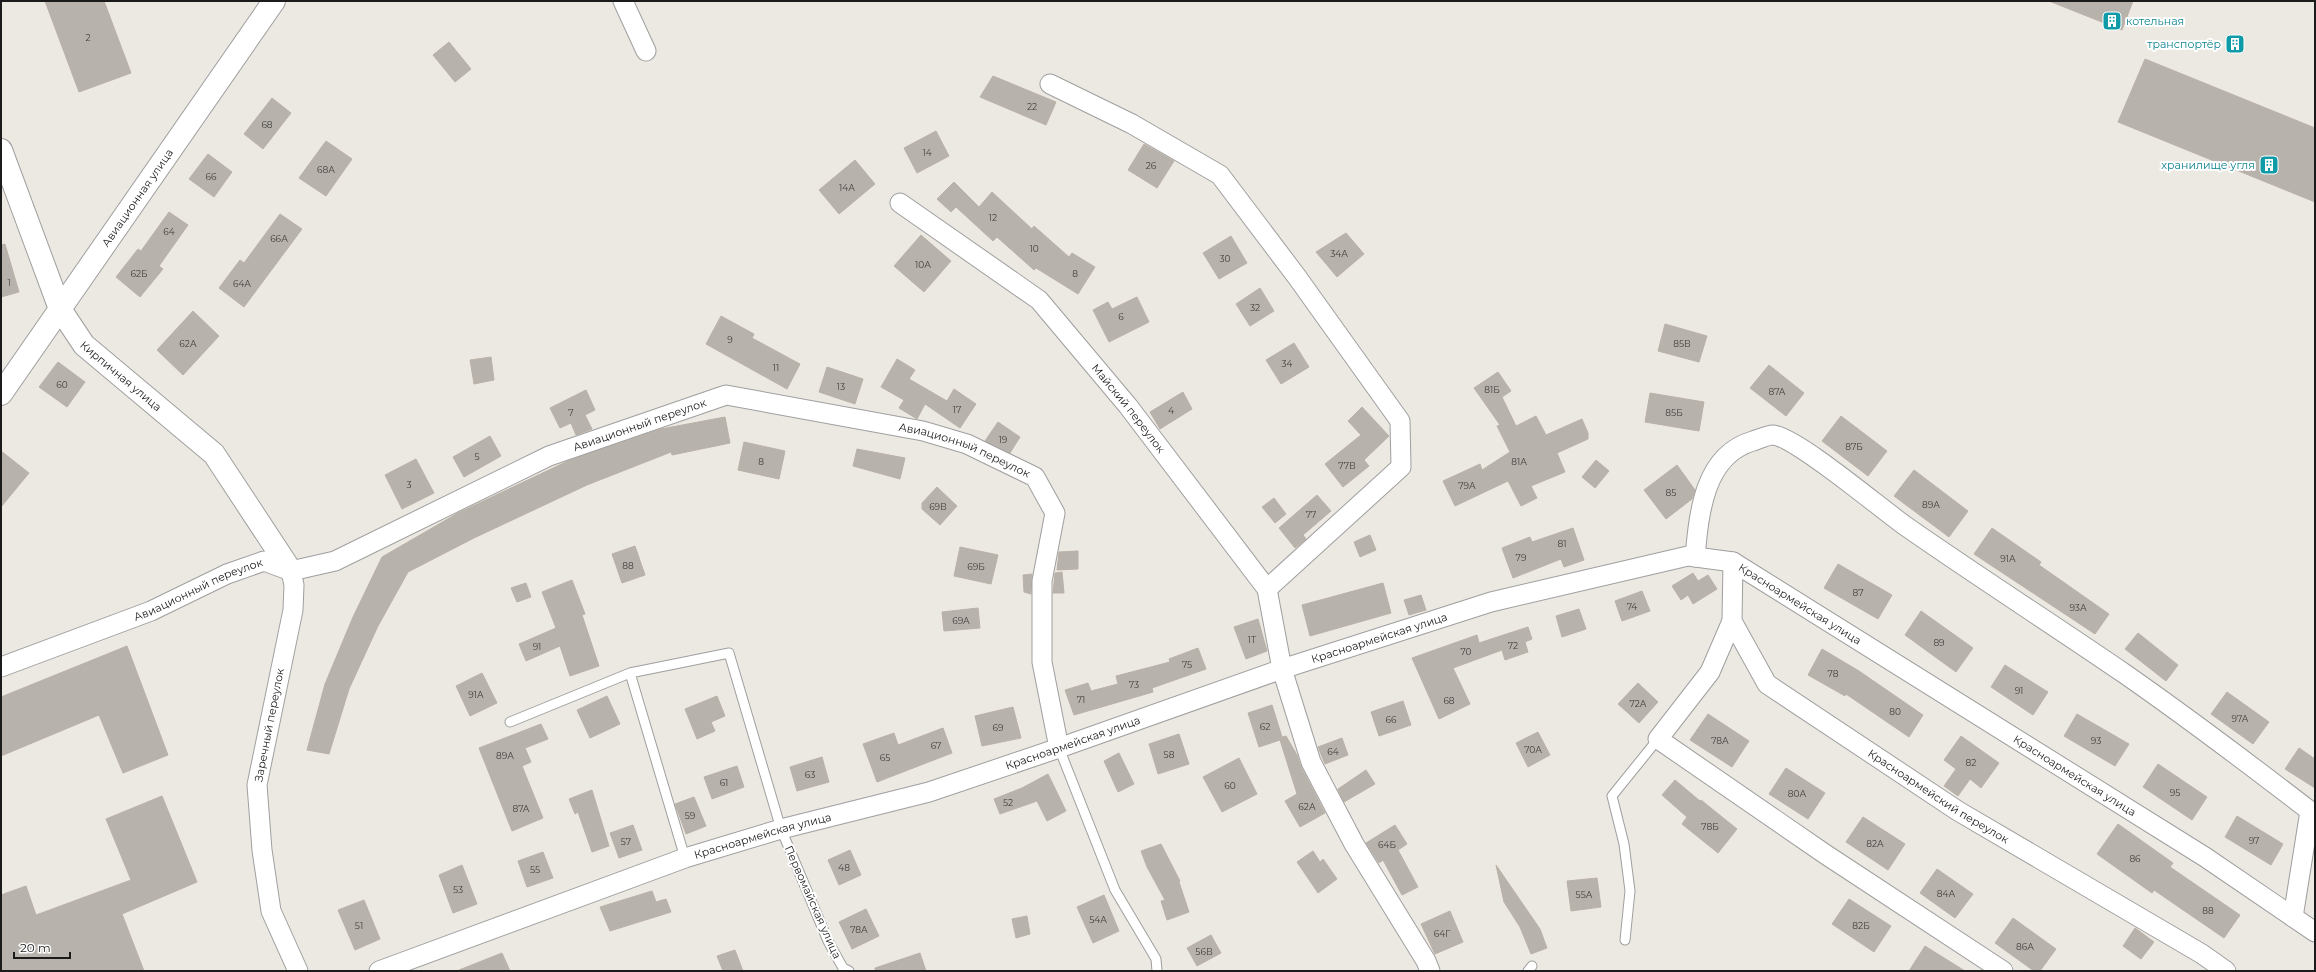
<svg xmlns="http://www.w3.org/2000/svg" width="2316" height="972" font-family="Montserrat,sans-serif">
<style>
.building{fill:#b8b2ac;stroke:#bbb1a7}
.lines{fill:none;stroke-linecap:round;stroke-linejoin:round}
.service-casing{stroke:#9f9f9f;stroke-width:11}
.minor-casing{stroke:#9f9f9f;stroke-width:21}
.tertiary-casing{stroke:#9f9f9f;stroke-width:24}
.service{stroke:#fff;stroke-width:9}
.minor{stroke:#fff;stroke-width:19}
.tertiary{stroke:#fff;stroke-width:22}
.labels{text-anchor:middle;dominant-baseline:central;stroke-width:4;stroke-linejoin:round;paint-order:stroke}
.number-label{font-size:9px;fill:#42413f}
.culture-label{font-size:11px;fill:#0d838f;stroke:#fff;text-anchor:end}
.street-label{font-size:11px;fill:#1b1b1b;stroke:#fff}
</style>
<rect width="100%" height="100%" fill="#ece9e2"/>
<path class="building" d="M45 1H104L131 73 79 92Z
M2049 1H2133L2122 30Z
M449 42 471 69 455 82 433 55Z
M2145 59 2315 128V202L2118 122Z
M993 76 1056 102 1046 125 980 97Z
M272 98 291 113 263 149 244 134Z
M936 131 949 156 917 173 904 148Z
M326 141 352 159 326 196 299 178Z
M1144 144 1174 161 1157 188 1128 170Z
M208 154 232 172 214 197 189 179Z
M855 160 875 184 839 214 819 190Z
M954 182 979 207 992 192 1032 229 1034 226 1069 257 1072 253 1095 267 1078 294 1036 268 1034 270 997 237 993 241 956 207 951 212 937 199Z
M169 212 188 225 159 266 163 269 140 297 116 277 138 249 141 251Z
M280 214 302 229 244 307 219 288 240 260 244 263Z
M1346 233 1364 254 1337 277 1316 252Z
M921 235 951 261 924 292 894 266Z
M1231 236 1247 263 1219 279 1203 253Z
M5 244 19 292 1 297V245Z
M1260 288 1274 311 1250 326 1236 304Z
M1137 297 1149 322 1109 342 1093 310 1108 302 1112 309Z
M193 311 219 336 183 375 157 350Z
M721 316 754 334 752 338 800 364 787 389 706 344Z
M1665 324 1707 336 1699 362 1658 351Z
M1294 343 1309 367 1281 384 1266 360Z
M491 357 494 380 474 384 470 360Z
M897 359 915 370 909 379 947 401 954 389 976 404 960 428 925 404 917 419 899 408 904 400 881 387Z
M58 362 85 382 67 407 39 387Z
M1769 365 1804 393 1786 416 1750 388Z
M827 367 863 379 855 404 819 392Z
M1498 372 1511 391 1502 397 1516 426 1536 416 1546 435 1582 419 1588 433V439L1557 453 1565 472 1531 486 1537 498 1521 506 1508 481 1455 506 1443 481 1480 464 1482 470 1510 452 1497 426 1500 425 1474 388Z
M586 390 595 410 585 415 592 429 576 435 571 423 560 428 550 408Z
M1183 392 1192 409 1160 429 1150 412Z
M1650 393 1704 402 1699 431 1645 422Z
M1362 407 1389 436 1364 460 1369 466 1343 487 1325 464 1361 435 1348 421Z
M1841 416 1887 451 1868 476 1822 441Z
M725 417 730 443 672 455 671 452 587 485 474 538 408 572 378 626 349 689 329 754 307 750 325 684 353 617 382 557 458 513 570 460 661 429Z
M998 422 1020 437 1010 453 985 441Z
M490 436 501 456 464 477 453 457Z
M744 442 785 451 779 479 738 470Z
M857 449 905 458 900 479 853 466Z
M1 451 29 473 1 507Z
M416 459 434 493 402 509 385 475Z
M1596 460 1609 471 1595 488 1582 477Z
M1677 465 1695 490 1692 499 1666 519 1644 490Z
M1914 470 1968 511 1949 537 1894 496Z
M937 487 957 506 940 525 922 509V503Z
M1317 495 1331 511 1303 535 1306 539 1295 548 1279 528Z
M1274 498 1286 514 1275 523 1262 507Z
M1573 528 1584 560 1564 567 1561 559 1513 578 1502 548 1530 537 1532 542Z
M1992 528 2041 562 2039 565 2109 614 2095 634 1974 554Z
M1370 535 1376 550 1360 557 1354 542Z
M635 546 645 575 622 583 612 554Z
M960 547 998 555 991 584 954 576Z
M1078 551V569L1057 570 1059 552Z
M1838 564 1892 595 1878 619 1824 588Z
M1062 572 1064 593H1053L1055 573Z
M1693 573 1698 581 1708 575 1717 589 1693 604 1688 595 1681 600 1672 586Z
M1032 574 1031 594 1024 592 1023 575Z
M572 580 585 614 582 615 599 666 570 676 560 646 526 661 519 644 556 628 542 592Z
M526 583 531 597 517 602 511 588Z
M1383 583 1391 613 1310 636 1302 605Z
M1642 591 1650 611 1622 621 1615 601Z
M1421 595 1426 610 1409 615 1404 600Z
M978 608 980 628 944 631 942 612Z
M1579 609 1586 629 1562 637 1556 616Z
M1921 611 1973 648 1956 672 1905 635Z
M1258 619 1267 651 1246 659 1234 627Z
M1528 627 1532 639 1525 642 1528 652 1505 660 1502 650 1453 668 1470 704 1439 719 1412 658 1477 635 1479 643Z
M2138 633 2178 665 2166 681 2125 649Z
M127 646 168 755 123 773 99 715 1 756V697Z
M1198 648 1206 669 1152 688 1153 692 1074 715 1065 690 1088 683 1091 691 1118 684 1116 676 1170 662 1169 659Z
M1822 649 1859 671 1923 715 1909 737 1846 694 1845 696 1808 675Z
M2005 665 2048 692 2033 715 1991 687Z
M482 673 497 703 470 716 456 686Z
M1638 683 1658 702 1639 723 1618 704Z
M2227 692 2269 722 2253 744 2211 714Z
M607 696 620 724 590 738 577 710Z
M717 696 725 716 711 722 715 731 697 739 685 709Z
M1403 701 1411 725 1379 736 1371 712Z
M1272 705 1282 737 1286 736 1297 755 1301 767 1325 813 1300 827 1285 801 1297 794 1280 740 1259 747 1248 713Z
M1013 707 1021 738 982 746 975 716Z
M1708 714 1749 741 1732 767 1690 740Z
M2077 714 2129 744 2115 766 2064 736Z
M541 724 548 739 525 748 531 762 522 766 543 818 512 831 479 748Z
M943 728 952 753 877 782 863 744 894 733 898 745Z
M1538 732 1550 755 1528 767 1516 743Z
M1179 734 1189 764 1158 774 1149 744Z
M1961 736 1999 763 1981 788 1970 779 1958 796 1944 786 1956 769 1944 760Z
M1342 738 1348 755 1325 764 1318 747Z
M2299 748 2315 759V788L2285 769Z
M1119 753 1134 784 1118 792 1104 761Z
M822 757 829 782 797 791 790 767Z
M1239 758 1257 794 1222 812 1203 777Z
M2158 764 2207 797 2192 820 2143 787Z
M737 766 744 787 712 799 704 777Z
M1786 768 1825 793 1808 819 1769 794Z
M1366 770 1375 784 1344 802 1338 789Z
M1048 774 1066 811 1047 821 1037 801 1000 814 994 799 1022 788Z
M1675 780 1700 801 1701 800 1737 829 1718 853 1682 824 1687 817 1662 795Z
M592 790 609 846 592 852 578 812 575 814 569 799Z
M162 796 197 882 122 914 144 971H1V895L26 886 36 915 131 880 106 819Z
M694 797 706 826 686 834 675 804Z
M2237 816 2283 844 2271 865 2225 837Z
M1863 817 1905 844 1888 870 1846 842Z
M2118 824 2173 863 2170 867 2240 915 2224 938 2154 890 2152 893 2097 854Z
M633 825 642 850 619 858 610 833Z
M1395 825 1407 844 1398 850 1418 887 1402 895 1383 860 1379 863 1366 843Z
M1161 844 1180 881 1179 882 1189 912 1167 920 1161 901 1165 900 1147 867 1141 851Z
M850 850 861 875 839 885 828 860Z
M1313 851 1320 862 1323 859 1337 879 1318 893 1297 862Z
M543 852 553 878 527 887 518 861Z
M462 865 477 904 453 913 439 875Z
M1496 865 1540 929 1547 948 1531 954 1520 927 1504 902Z
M1937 869 1973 894 1955 918 1920 893Z
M1597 878 1601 907 1571 911 1567 881Z
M652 891 656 902 666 899 671 912 610 931 600 907Z
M1104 895 1119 931 1093 943 1077 907Z
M1849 899 1891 926 1874 952 1832 924Z
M364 900 380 939 355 950 338 910Z
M866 909 879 936 852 949 839 922Z
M1450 911 1463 942 1435 954 1421 924Z
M1027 916 1030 934 1016 938 1012 919Z
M2013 918 2056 949 2040 971H2034L1995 943Z
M2135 928 2154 942 2141 959 2123 946Z
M1211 935 1221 953 1197 966 1187 948Z
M1925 946 1965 971H1909Z
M735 950 743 971H723L717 956Z
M502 953 510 971H460L459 970Z
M920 953 926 971H875V968Z"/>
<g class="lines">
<g class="service-casing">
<path id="service" d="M630 673 685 858
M510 722 630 673 729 653 781 829 828 941 843 968 849 971
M1059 748 1115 890 1156 959 1157 971
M1625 940 1630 891 1624 844 1612 796 1658 739
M1528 971 1532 966"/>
</g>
<g class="minor-casing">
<g id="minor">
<path d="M623 1 646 51"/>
<path d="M1050 84 1132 124 1220 175 1297 277 1400 421 1401 467 1267 589"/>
<path id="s1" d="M900 203 1039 300 1128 406 1267 589 1282 669 1311 762 1354 844 1426 961 1430 971"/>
<path d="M1695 557C1699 513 1704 455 1753 441 1759 439 1768 435 1773 435 1796 437 1880 508 1904 525 1977 576 2052 624 2125 674 2188 718 2249 764 2310 811L2293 917"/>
<path id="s2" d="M1733 562 1732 621 1767 684 1958 811 2202 954 2226 971"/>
<path d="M291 571 294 585 293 610 257 785 262 850 271 911 298 971"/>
<path d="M1732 621 1710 672 1658 739 1825 854 2003 971"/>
<path id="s3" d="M1 667 151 611 227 574 264 561 291 571 335 561 549 456 726 395 923 431 967 444 1035 477 1055 513 1042 581V662L1059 748"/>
<path id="s4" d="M379 971 685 858 781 829 929 792 1059 748 1282 669 1491 602 1688 556 1733 562 2205 857 2315 932"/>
</g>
</g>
<g class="tertiary-casing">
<g id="tertiary">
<path id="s5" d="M1 150 60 309 84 345 214 454 291 571"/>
<path id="s6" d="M1 394 274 1"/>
</g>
</g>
<use href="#service" class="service"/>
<use href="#minor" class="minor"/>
<use href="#tertiary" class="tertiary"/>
</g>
<defs>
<g id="building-square" transform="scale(1)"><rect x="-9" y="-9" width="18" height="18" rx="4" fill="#0f9aa8" stroke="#fff"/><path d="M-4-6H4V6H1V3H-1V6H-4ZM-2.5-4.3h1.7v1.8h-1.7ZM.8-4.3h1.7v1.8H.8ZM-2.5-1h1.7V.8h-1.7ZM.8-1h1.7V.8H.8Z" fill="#fff"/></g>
</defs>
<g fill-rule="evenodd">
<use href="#building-square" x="2112" y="21"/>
<use href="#building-square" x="2235" y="44"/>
<use href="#building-square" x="2269" y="165"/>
</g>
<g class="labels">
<g class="number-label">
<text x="88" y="37">2</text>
<text x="1032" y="106">22</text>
<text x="267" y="124">68</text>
<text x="927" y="152">14</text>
<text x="1151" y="165">26</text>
<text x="326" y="169">68А</text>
<text x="211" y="176">66</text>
<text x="847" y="187">14А</text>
<text x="993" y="217">12</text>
<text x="169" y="231">64</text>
<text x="279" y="238">66А</text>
<text x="1034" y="248">10</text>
<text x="1339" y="253">34А</text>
<text x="1225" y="258">30</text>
<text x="923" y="264">10А</text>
<text x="139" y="273">62Б</text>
<text x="1075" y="273">8</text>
<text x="9" y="282">1</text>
<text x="242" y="283">64А</text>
<text x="1255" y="307">32</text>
<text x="1121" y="316">6</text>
<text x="730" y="339">9</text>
<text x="188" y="343">62А</text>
<text x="1682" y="343">85В</text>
<text x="1287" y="363">34</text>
<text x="776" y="367">11</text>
<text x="62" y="384">60</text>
<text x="841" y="386">13</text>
<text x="1492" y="389">81Б</text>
<text x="1777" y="391">87А</text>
<text x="957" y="409">17</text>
<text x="1171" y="410">4</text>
<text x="571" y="412">7</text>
<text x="1674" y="412">85Б</text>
<text x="1003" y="439">19</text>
<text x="1854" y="446">87Б</text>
<text x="477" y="456">5</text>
<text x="761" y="461">8</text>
<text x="1519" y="461">81А</text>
<text x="1347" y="465">77В</text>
<text x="409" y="484">3</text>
<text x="1467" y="485">79А</text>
<text x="1671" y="492">85</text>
<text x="1931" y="504">89А</text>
<text x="938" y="506">69В</text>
<text x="1311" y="514">77</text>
<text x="1562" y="543">81</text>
<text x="1521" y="557">79</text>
<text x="2008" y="558">91А</text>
<text x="628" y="565">88</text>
<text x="976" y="566">69Б</text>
<text x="1858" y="592">87</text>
<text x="1632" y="606">74</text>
<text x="2078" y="607">93А</text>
<text x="961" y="620">69А</text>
<text x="1252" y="639">1Т</text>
<text x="1939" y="642">89</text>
<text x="1513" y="645">72</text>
<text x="537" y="646">91</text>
<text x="1466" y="651">70</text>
<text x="1187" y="664">75</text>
<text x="1833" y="673">78</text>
<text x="1134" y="684">73</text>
<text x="2019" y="690">91</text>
<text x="476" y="694">91А</text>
<text x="1081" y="699">71</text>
<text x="1449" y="700">68</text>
<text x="1638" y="703">72А</text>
<text x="1895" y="711">80</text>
<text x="2240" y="718">97А</text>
<text x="1391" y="719">66</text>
<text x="1265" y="726">62</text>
<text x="998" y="727">69</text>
<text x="1720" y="740">78А</text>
<text x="2096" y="740">93</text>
<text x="936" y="745">67</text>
<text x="1533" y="749">70А</text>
<text x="1333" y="751">64</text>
<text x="1169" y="754">58</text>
<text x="505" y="755">89А</text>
<text x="885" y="757">65</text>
<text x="1971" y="762">82</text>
<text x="810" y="774">63</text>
<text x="724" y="782">61</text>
<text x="1230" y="785">60</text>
<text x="2175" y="792">95</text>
<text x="1797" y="793">80А</text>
<text x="1008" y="802">52</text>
<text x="1307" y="806">62А</text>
<text x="521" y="808">87А</text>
<text x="690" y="815">59</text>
<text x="1710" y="826">78Б</text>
<text x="2254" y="840">97</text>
<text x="626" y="841">57</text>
<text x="1875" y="843">82А</text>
<text x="1387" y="844">64Б</text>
<text x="2135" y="858">86</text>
<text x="844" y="867">48</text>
<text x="535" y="869">55</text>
<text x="458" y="889">53</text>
<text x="1946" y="893">84А</text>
<text x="1584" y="894">55А</text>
<text x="2208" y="910">88</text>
<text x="1098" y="919">54А</text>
<text x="359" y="925">51</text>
<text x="1861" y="925">82Б</text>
<text x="859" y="929">78А</text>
<text x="1442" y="933">64Г</text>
<text x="2025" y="946">86А</text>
<text x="1204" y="951">56В</text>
</g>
<g class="culture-label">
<text x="2126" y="21" text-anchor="start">котельная</text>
<text x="2221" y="44">транспортёр</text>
<text x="2255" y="165">хранилище угля</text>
</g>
<g class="street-label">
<text stroke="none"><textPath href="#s6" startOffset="239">Авиационная улица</textPath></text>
<text stroke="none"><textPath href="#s5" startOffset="261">Кирпичная улица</textPath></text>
<text stroke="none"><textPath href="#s1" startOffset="310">Майский переулок</textPath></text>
<text stroke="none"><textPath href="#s3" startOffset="692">Авиационный переулок</textPath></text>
<text stroke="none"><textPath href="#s3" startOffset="1029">Авиационный переулок</textPath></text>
<text stroke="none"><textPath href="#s3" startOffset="212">Авиационный переулок</textPath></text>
<text stroke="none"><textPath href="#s4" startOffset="1499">Красноармейская улица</textPath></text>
<text stroke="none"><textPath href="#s4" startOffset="1055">Красноармейская улица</textPath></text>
<text transform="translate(269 725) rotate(-79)">Заречный переулок</text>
<text stroke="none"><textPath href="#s4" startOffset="731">Красноармейская улица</textPath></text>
<text stroke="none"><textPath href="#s4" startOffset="1823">Красноармейская улица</textPath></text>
<text stroke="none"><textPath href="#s2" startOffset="336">Красноармейский переулок</textPath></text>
<text stroke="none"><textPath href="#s4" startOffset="407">Красноармейская улица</textPath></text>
<text transform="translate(813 902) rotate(66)">Первомайская улица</text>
</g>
</g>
<rect width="2316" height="972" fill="none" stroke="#1b1b1b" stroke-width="4"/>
<path d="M14 952v6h56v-6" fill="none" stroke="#1b1b1b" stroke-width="2"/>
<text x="20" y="952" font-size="12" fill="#1b1b1b" stroke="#ffffff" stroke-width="3" paint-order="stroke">20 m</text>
</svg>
